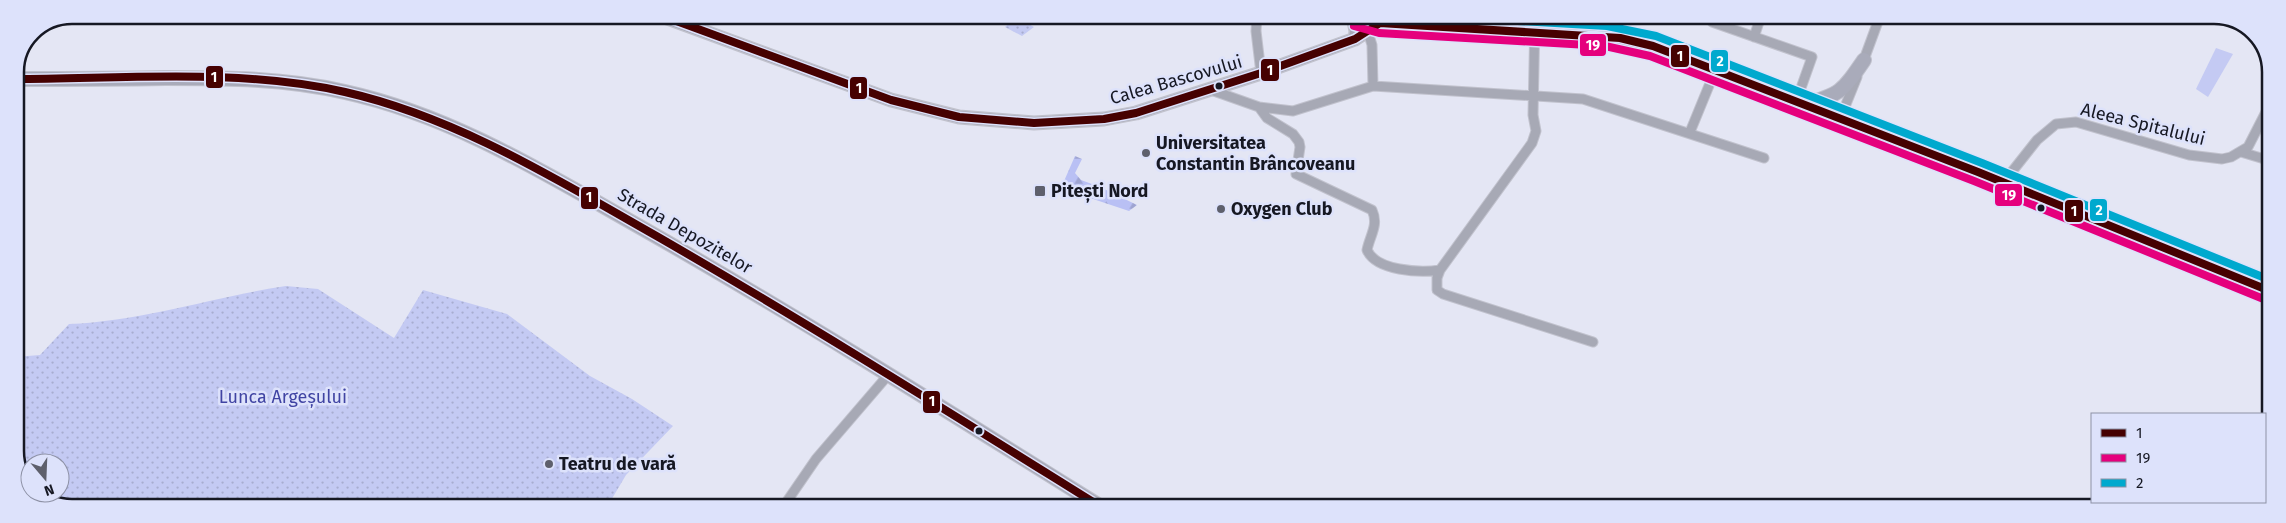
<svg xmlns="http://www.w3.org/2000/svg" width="2286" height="523" font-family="'Fira Sans',sans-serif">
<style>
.grass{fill:url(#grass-dots)}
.forest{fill:url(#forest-firs)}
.garden{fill:#c4caf3}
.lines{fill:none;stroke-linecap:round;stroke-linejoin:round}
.street-casing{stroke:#c1c2cd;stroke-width:11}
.secondary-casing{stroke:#c1c2cd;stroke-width:15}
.primary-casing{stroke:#c1c2cd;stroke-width:16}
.street{stroke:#a7a9b5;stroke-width:9}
.secondary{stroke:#a6a8b6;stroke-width:12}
.primary{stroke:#a9abba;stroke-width:14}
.bus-1-casing{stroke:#dde2fb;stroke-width:11}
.bus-2-casing{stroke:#dde2fb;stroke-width:11}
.bus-3-casing{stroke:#dde2fb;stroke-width:11}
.bus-1{stroke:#460101;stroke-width:8}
.bus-2{stroke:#e5007d;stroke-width:8}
.bus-3{stroke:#00a9ce;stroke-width:8}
.bus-dot{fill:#161823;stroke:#dde2fb;stroke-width:2}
.poi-dot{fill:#5e606c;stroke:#dde2fb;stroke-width:2}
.labels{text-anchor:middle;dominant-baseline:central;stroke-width:5;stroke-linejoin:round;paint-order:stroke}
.street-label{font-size:18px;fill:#161823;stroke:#dde2fb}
.poi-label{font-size:18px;font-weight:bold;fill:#161823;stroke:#dde2fb;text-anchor:start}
.park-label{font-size:18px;fill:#4044a3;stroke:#dde2fb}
.rim{fill:none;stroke:#161823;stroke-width:2.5}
.line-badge{stroke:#dde2fb;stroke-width:2}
.badge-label{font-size:14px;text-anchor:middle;font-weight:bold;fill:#fff}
</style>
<defs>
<pattern id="grass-dots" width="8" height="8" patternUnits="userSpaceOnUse" patternTransform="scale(1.25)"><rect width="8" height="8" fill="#c4caf3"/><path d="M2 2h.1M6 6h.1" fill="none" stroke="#a8add0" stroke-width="1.8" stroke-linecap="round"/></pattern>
<pattern id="forest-firs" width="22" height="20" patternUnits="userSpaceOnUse" patternTransform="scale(1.25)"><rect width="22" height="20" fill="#b9c0f4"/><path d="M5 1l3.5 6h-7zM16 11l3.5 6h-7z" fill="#9ea4d1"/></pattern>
</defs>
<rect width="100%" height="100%" fill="#e4e6f4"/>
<path class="grass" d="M1016 17 1034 27 1022 36 1005 27Z
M286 286 318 289 394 338 423 290 507 314 590 376 632 399 673 426 626 475 607 507H60L36 493H60V463H30L29 489 15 459V357L40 355 69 324C143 321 213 297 286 286Z"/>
<path class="forest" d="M1075 156 1082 159 1075 173 1081 180 1100 187 1137 205 1129 211 1081 195 1080 189 1073 191 1061 188Z"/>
<path class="garden" d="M2216 48 2233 54 2208 97 2196 89Z"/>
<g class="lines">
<g class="street-casing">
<path id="street" d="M1257 16 1256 31 1261 73
M1535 16 1533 115 1536 131 1532 143 1440 270 1437 278V290L1443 294 1593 342
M1708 16 1712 22 1812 57 1796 102
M2221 16 2232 20
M1368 32 1372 45 1373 86
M1754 37 1761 16
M1862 65 1880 16
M1211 90 1259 107 1293 111 1373 86 1583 99 1764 158
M1259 107 1267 118 1293 134 1299 142 1300 147 1296 174 1372 210C1379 225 1370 235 1367 250 1376 271 1420 273 1440 270
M1840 119 1857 77
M1690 132 1715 71
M2241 152 2271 161
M2003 183 2037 140 2056 124 2076 122 2189 155 2222 159 2231 157 2248 147 2271 102
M783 507 816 459 889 374"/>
</g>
<g class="secondary-casing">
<path id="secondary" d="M659 15 891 100 959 117 1034 123 1104 119 1136 113 1261 73 1355 39 1380 23
M1353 16 1356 31 1355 39"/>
</g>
<g class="primary-casing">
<path id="primary" d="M1357 16 1380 23 1606 36 1653 46 1978 172 2270 291
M15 79C65 79 115 79 165 78 226 78 285 78 345 92 450 115 541 171 633 223 792 313 946 410 1101 507
M1804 105C1841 94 1842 92 1864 60"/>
</g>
<use href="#street" class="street"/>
<use href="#secondary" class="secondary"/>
<use href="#primary" class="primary"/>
<g class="bus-1-casing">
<path id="bus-1" d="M660 15 891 100 959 117 1034 123 1104 119 1136 113 1261 73 1355 39 1380 23 1620 38 1653 46 1978 172 2270 291
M15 79C120 79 242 68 345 92 459 118 559 181 660 238 809 324 955 416 1101 507"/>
</g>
<g class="bus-2-casing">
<path id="bus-2" d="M1354 26 1379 33 1605 46 1650 56 1974 181 2266 300"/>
</g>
<g class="bus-3-casing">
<path id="bus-3" d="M1428 16 1607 26 1656 36 1982 163 2270 280"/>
</g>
<use href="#bus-1" class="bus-1"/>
<use href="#bus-2" class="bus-2"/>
<use href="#bus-3" class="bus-3"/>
</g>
<g class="bus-dot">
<circle cx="1219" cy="86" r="4.5"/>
<circle cx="2041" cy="208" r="4.5"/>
<circle cx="979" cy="431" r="4.5"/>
</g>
<g class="poi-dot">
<circle cx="1146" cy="153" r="5"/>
<rect x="1034" y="185" width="12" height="12" rx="2.5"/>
<circle cx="1221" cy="209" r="5"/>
<circle cx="549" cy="464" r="5"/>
</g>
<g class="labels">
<g class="street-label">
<text transform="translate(1176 80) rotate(-16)">Calea Bascovului</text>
<text transform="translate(2143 124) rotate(14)">Aleea Spitalului</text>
<text transform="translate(685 231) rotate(30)">Strada Depozitelor</text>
</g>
<g class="poi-label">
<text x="1156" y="143">Universitatea<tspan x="1156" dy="21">Constantin Brâncoveanu</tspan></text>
<text x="1051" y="191">Pitești Nord</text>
<text x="1231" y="209">Oxygen Club</text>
<text x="559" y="464">Teatru de vară</text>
</g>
<g class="park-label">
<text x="283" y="397">Lunca Argeșului</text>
</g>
</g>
<path d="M0 0H2286V523H0ZM72 24H2214A48 48 0 0 1 2262 72V451A48 48 0 0 1 2214 499H72A48 48 0 0 1 24 451V72A48 48 0 0 1 72 24Z" fill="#dde2fb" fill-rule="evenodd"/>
<path class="rim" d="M72 24H2214A48 48 0 0 1 2262 72V451A48 48 0 0 1 2214 499H72A48 48 0 0 1 24 451V72A48 48 0 0 1 72 24Z"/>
<g class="line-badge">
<rect x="1579" y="33" width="28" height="24" rx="5" fill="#e5007d"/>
<rect x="1670" y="44" width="20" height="24" rx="5" fill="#460101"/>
<rect x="1710" y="49" width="19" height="24" rx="5" fill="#00a9ce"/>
<rect x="1260" y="58" width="20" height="24" rx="5" fill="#460101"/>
<rect x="205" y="65" width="19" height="24" rx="5" fill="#460101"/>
<rect x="849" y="76" width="19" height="24" rx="5" fill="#460101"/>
<rect x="1994" y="183" width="29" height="24" rx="5" fill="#e5007d"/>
<rect x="580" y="186" width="19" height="24" rx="5" fill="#460101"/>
<rect x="2089" y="198" width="19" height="24" rx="5" fill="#00a9ce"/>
<rect x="2064" y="199" width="20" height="24" rx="5" fill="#460101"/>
<rect x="922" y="390" width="19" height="24" rx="5" fill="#460101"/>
</g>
<g class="badge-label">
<text x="1593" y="50">19</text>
<text x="1680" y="61">1</text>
<text x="1720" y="66">2</text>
<text x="1270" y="75">1</text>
<text x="214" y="82">1</text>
<text x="859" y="93">1</text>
<text x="2009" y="200">19</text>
<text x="589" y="202">1</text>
<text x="2099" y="215">2</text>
<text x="2074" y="216">1</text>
<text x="932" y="406">1</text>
</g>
<rect x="2091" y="413" width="175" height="90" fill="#dde2fb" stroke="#8d91a5"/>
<rect x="2101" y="429" width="25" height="8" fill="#460101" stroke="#8d91a5"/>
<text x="2136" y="438" font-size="15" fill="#161823">1</text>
<rect x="2101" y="454" width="25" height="8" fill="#e5007d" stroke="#8d91a5"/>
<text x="2136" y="463" font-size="15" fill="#161823">19</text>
<rect x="2101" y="479" width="25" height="8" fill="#00a9ce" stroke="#8d91a5"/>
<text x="2136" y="488" font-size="15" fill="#161823">2</text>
<g transform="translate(45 478) rotate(161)"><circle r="24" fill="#dde2fb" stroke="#8d91a5"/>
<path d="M0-4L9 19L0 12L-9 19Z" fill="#5e606c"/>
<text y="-8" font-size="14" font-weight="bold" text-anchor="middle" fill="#161823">N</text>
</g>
</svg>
